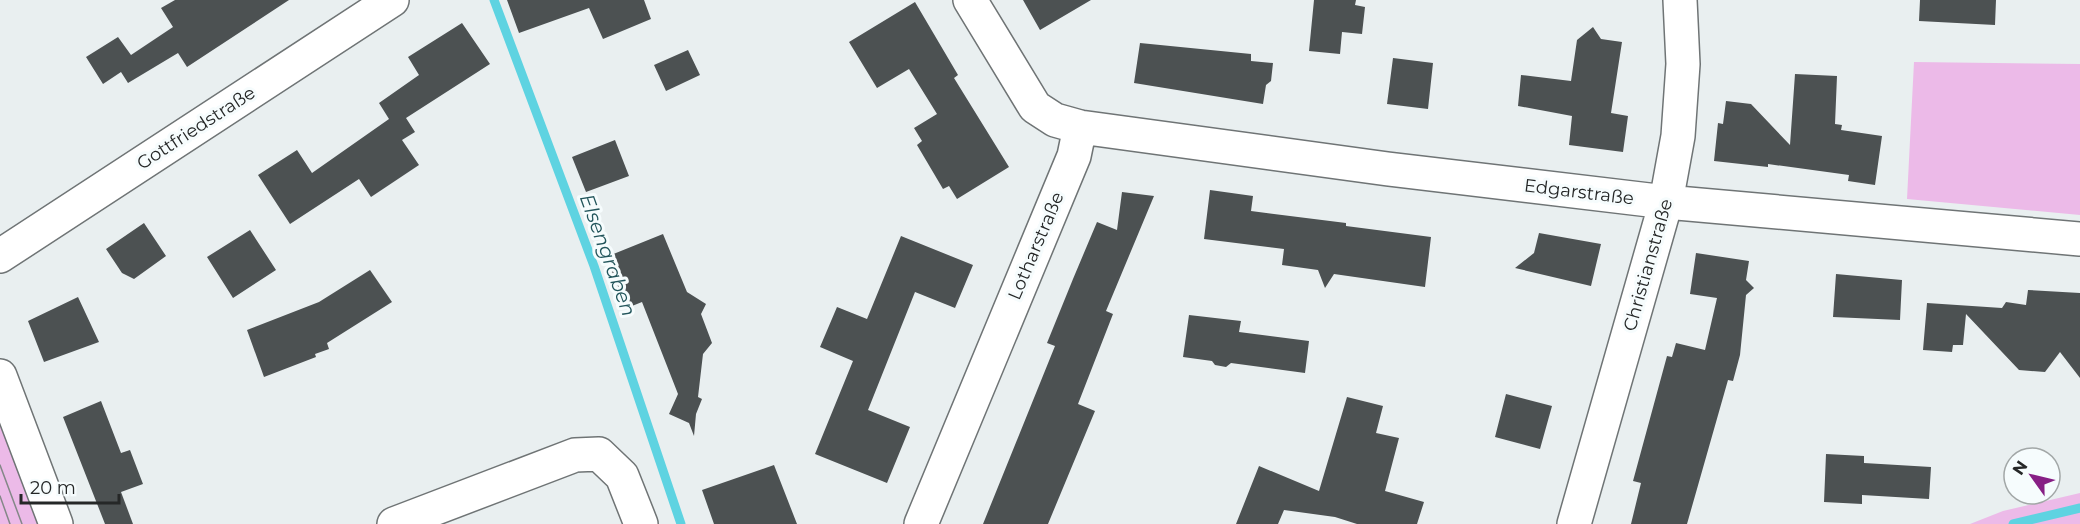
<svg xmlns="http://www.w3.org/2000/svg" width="2080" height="524" font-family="Montserrat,sans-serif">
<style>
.green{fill:#ecbae8}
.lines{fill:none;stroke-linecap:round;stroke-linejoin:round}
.stream{stroke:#5ed3e1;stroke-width:9}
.building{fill:#4c5152}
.minor-casing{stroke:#6f7475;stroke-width:36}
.minor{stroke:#fff;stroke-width:33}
.tram{stroke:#848888;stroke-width:1.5}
.labels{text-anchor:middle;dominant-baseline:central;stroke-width:6;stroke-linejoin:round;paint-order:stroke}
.street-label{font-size:18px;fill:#252727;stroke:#f6fcfd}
.water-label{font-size:20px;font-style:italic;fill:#22555b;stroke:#f6fcfd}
</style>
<rect width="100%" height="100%" fill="#e9eff0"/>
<path class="green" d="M1914 62 2080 64V215L1907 199Z
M0 425 38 524H0Z
M2080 493V524H1970L2003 511Z"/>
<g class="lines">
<path class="stream" d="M494 0 594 266 681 524
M2013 524 2080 508"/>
</g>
<path class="building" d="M175 0H289L187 67 178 53 128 83 121 72 103 84 86 57 118 37 131 55 173 27 161 8Z
M507 0H644L651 19 603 39 589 8 519 33Z
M1023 0H1091L1040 30Z
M1314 0H1356L1355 5 1365 7 1362 34 1342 32 1340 54 1309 51Z
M1920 0H1996L1995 25 1919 21Z
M915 2 958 75 954 78 1009 167 957 199 949 186 943 189 917 145 922 141 914 128 937 114 909 69 877 88 849 42Z
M462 23 490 64 406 118 415 132 402 140 419 165 371 197 359 179 290 224 258 175 297 150 312 173 389 119 379 103 419 75 408 57Z
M1593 27 1601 39 1622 42 1611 113 1628 116 1623 152 1569 145 1572 116 1518 106 1521 75 1571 81 1577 40Z
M1140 43 1251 54V61L1273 63 1271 81 1266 85 1263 104 1134 83Z
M688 50 700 75 666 91 654 65Z
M1393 58 1433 63 1428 109 1387 104Z
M1795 74 1837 76 1835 124 1842 125 1841 130 1882 136 1875 185 1848 181 1849 175 1768 164V167L1714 161 1718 123 1723 124 1726 101 1751 104 1790 145Z
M615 140 629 176 586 192 572 157Z
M1210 190 1253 196 1251 211 1346 223V226L1431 237 1425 287 1334 274 1325 288 1318 270 1282 265 1284 249 1204 239Z
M1122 192 1154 196 1106 311 1113 314 1078 404 1095 411 1048 524H983L1055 346 1047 343 1073 279 1097 222 1117 230Z
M144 223 166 256 134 279 122 273 106 249Z
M250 230 276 270 233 298 207 257Z
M1539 233 1601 244 1591 286 1515 268 1534 253Z
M663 234 687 292 706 304 701 314 712 343 703 354 698 397 702 399 696 414 694 436 689 423 669 414 678 394 642 302 627 308 606 257Z
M901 236 973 265 955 308 915 292 868 410 910 427 887 483 815 454 853 361 820 347 837 307 867 319Z
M1696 253 1749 261 1746 280 1754 288 1746 295 1740 355 1733 381 1728 380 1687 524H1631L1641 483 1633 481 1667 356 1672 357 1676 343 1705 350 1717 298 1690 294Z
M370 270 392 302 327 343 329 349 315 354 316 357 264 377 247 330 319 302Z
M1836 274 1902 280 1900 320 1833 317Z
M2028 290 2080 293V378L2060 352 2045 372 2019 370 1966 314 1963 345H1953L1952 352 1923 350 1927 303 2002 308 2006 302 2026 305Z
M78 297 99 342 44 362 28 321Z
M1189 315 1241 321 1239 332 1309 341 1305 373 1231 363 1226 367 1215 365 1212 361 1183 357Z
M1506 394 1552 406 1540 449 1495 437Z
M1347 397 1383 406 1376 433 1399 438 1385 491 1424 502 1417 524H1357L1335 517 1284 510 1278 524H1236L1259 466 1319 491Z
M101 401 121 453 130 450 143 484 121 492 133 524H105L63 417Z
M1826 454 1864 456V463L1931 467 1929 499 1862 495V504L1824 502Z
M774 465 797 524H714L702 490Z"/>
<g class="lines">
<g class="minor-casing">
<path id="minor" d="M970 0 1035 107 1055 120 1080 127 1388 169 1666 202 2080 239
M0 256 392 0
M0 376 56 524
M394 524 575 455 599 454 622 476 641 524
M921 524 1074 156 1080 127
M1574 524 1666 202 1678 136 1683 64 1680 0"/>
</g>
<use href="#minor" class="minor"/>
<path class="tram" d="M0 465 22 524
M0 496 10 524"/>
</g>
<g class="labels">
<g class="street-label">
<text transform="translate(196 128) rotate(-33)">Gottfriedstraße</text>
<text transform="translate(1579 192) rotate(7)">Edgarstraße</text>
<text transform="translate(1036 246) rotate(-67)">Lotharstraße</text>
<text transform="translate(1648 265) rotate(-74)">Christianstraße</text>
</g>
<g class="water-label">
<text transform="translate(608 255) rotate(70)">Elsengraben</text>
</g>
</g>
<g transform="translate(2032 476) rotate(304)"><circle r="28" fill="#f6fcfd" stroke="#a2a7a7" stroke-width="1.5"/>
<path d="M0-4.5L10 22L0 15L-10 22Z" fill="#871f85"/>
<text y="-9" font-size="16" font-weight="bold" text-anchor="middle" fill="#252727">N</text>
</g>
<path d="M21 494v9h98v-9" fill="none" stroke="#252727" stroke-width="3"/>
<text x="30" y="494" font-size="18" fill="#252727" stroke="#f6fcfd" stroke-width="4.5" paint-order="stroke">20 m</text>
</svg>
